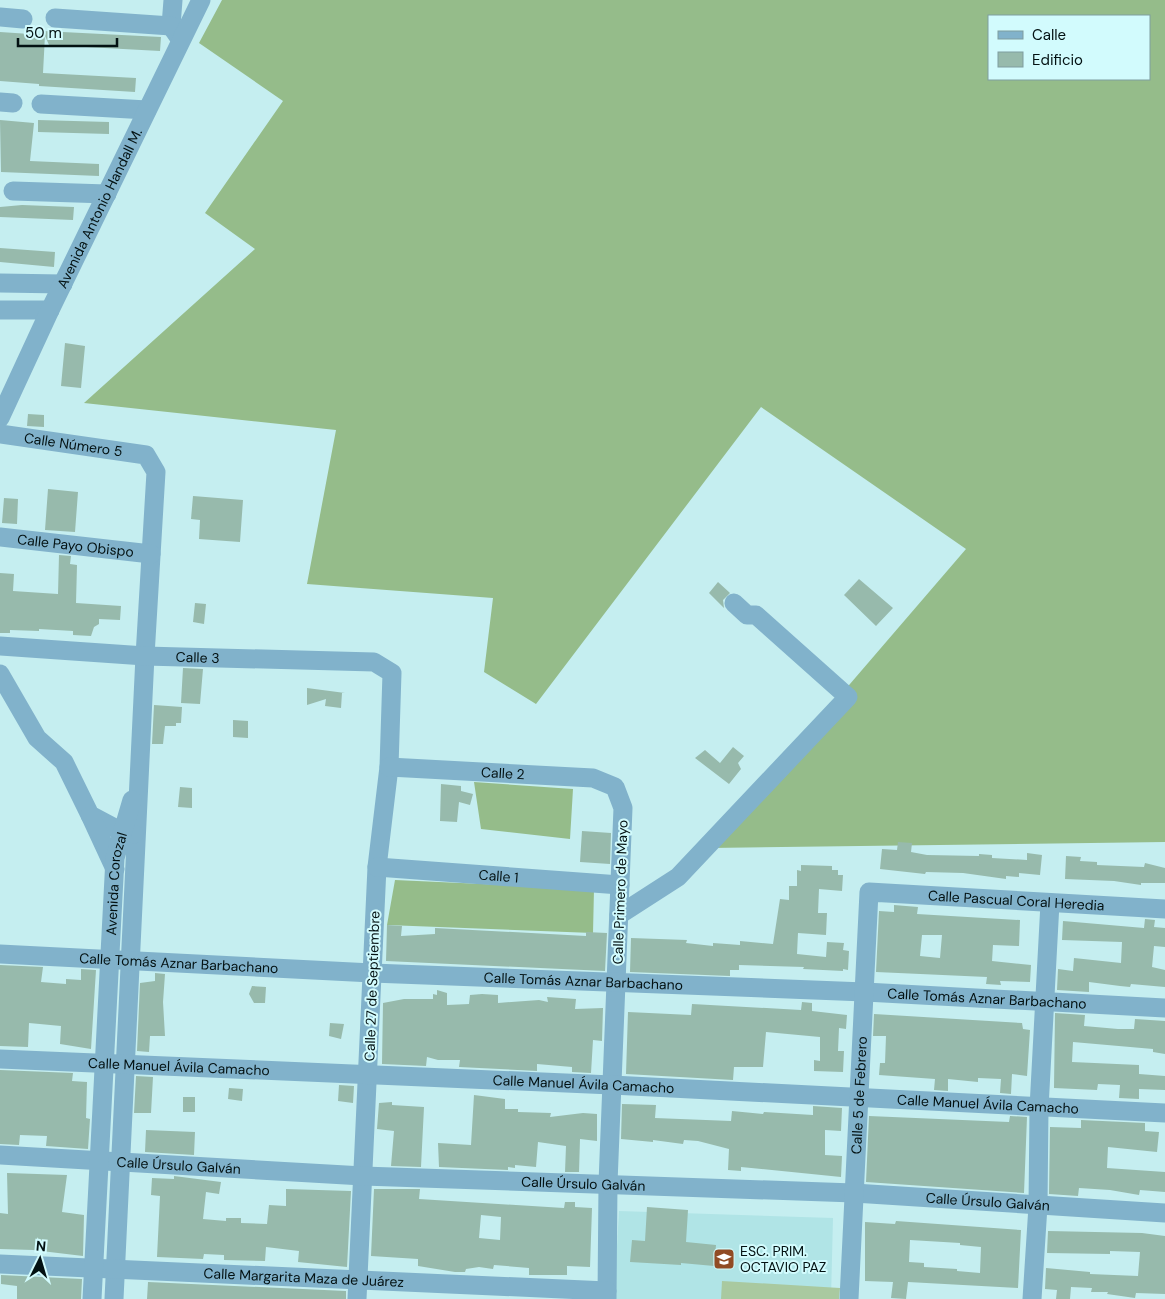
<svg xmlns="http://www.w3.org/2000/svg" width="1165" height="1299" font-family="'DM Sans',sans-serif">
<style>
.built{fill:#b0e4e6}
.green{fill:#a9c9a0}
.forest{fill:#95bc8a;fill-rule:evenodd}
.building{fill:#97baac;fill-rule:evenodd}
.lines{fill:none;stroke-linecap:round;stroke-linejoin:round}
.minor{stroke:#81b2cb;stroke-width:19}
.labels{text-anchor:middle;dominant-baseline:central;stroke-width:4;stroke-linejoin:round;paint-order:stroke}
.street-label{font-size:14px;fill:#031112;stroke:#d2fbfd}
.poi-label{font-size:14px;fill:#031112;stroke:#d2fbfd;text-anchor:start}
</style>
<rect width="100%" height="100%" fill="#c5eef0"/>
<path class="built" d="M619 1211 833 1218 831 1299H614Z"/>
<path class="green" d="M722 1281 840 1288 839 1299H721Z"/>
<path class="forest" d="M222 0H1165V842L709 848 966 549 761 407 536 704 484 672 493 598 307 584 336 430 84 403 255 249 205 213 283 101 199 43ZM989 16H1149V79H989Z
M474 782 573 789 570 839 481 829Z
M395 880 594 889 593 933 387 925Z"/>
<path class="building" d="M43 31 161 37 160 51 49 45Z
M0 32 45 35 43 73 136 78 135 92 39 86V84L0 81Z
M0 120 34 123 30 161 99 164V176L1 172Z
M38 120 109 122V134L38 132Z
M22 205 74 207 73 220 0 217V207Z
M0 248 55 252 54 267 0 262Z
M65 343 85 346 81 388 61 386Z
M28 414 44 415V427L27 426Z
M48 489 78 492 75 532 45 530Z
M193 496 243 500 240 542 199 539 200 520 191 519Z
M4 498 18 499 17 524 2 523Z
M59 555 71 556 70 564 77 565 76 603 121 606 120 620 99 619V624L94 627 91 636 73 635V631L39 629V631L10 630V633H0V573L14 574 13 591 58 594Z
M859 579 893 608 876 626 844 595Z
M718 582 730 593 723 600 724 608 709 593Z
M195 603 206 604 204 624 193 622Z
M183 668 203 669 200 704 181 703Z
M307 688 345 693H342L341 708 325 706 326 699 307 705Z
M154 705 182 707 181 723H176V726H165L163 744H152Z
M233 720 248 721V738L233 737Z
M733 747 744 756 738 763 741 769 729 784 695 758 705 750 720 763Z
M441 784 461 786V791L473 794 470 805 459 802 457 822 440 821Z
M180 787 192 788V808L178 807Z
M582 831 611 833 610 864 580 862Z
M898 842 912 843 911 852 927 855 979 856V854L992 855V858L1027 860V853L1042 855 1040 875 1019 873V877L1006 876V879L963 873 926 872 925 874 880 869 882 849 897 850Z
M1066 856 1081 857 1080 861 1097 862V865L1144 867 1145 863 1165 868V883H1141V885L1114 881 1065 879Z
M801 865 832 866V870H838V875H843L842 891 819 889 818 913H827L826 935 798 933 797 954 826 957 827 942 844 943 843 950 849 951 848 970 843 969V971L803 969 804 967 739 965V970H730V976L630 972 631 938 687 940 686 943 713 946V943L740 945V941L773 944 780 899 789 900V886H797V870L801 871Z
M894 905 918 907 917 914 1020 920 1019 946 993 945 992 961 1031 965 1030 982 1000 981 1001 985 986 984 987 977 876 972 879 911 894 912ZM922 935H942L940 958 920 956Z
M1145 919 1155 920 1154 927 1165 928V947L1154 946 1152 967 1165 970V987L1131 984 1130 987 1120 986 1089 982V992L1057 990 1058 969 1073 971 1074 958 1121 963 1122 942 1062 940 1063 921 1144 928Z
M387 925 402 926 401 936 435 934V928L586 936V932L607 933 605 971 386 961Z
M0 965 43 967 41 982 66 984V979L81 980V969L96 970 91 1049 60 1044 61 1026 29 1023 28 1047 0 1046Z
M155 973 165 974 163 1002 165 1036H150L149 1052 137 1051 140 983 155 981Z
M252 986 266 987 265 1003H254L249 994Z
M437 990 447 993V1005L469 1004 470 995 482 994 498 995V1003L539 1000 548 1002 547 997 576 999 575 1009 603 1008 602 1041 593 1040 591 1073 572 1072V1067L537 1064V1071L459 1067 460 1060H438L427 1057 426 1066 382 1064 383 1003 404 999H433V994L437 995Z
M802 1002 812 1003V1011L847 1015 846 1029 839 1028 838 1051H844L843 1072 814 1071V1060L820 1061V1037L766 1032 763 1067H734L733 1080 626 1074 628 1012 691 1015 692 1004 801 1010Z
M1055 1013 1085 1015 1084 1026 1118 1029H1134L1135 1019 1165 1021V1054L1153 1052V1049L1073 1042 1072 1062 1139 1065V1074L1165 1076V1090L1139 1089V1099L1119 1098 1120 1085 1098 1084 1097 1090 1054 1088Z
M874 1014 1022 1023 1023 1029 1030 1030 1027 1076 1012 1074 1011 1094 1000 1093 1001 1079 978 1078V1082L948 1079V1091L934 1090 935 1079 879 1075 880 1063H885L886 1036H873Z
M330 1023 344 1024 341 1039 329 1036Z
M0 1070 73 1073 72 1081 87 1082 86 1118 90 1119 88 1149 46 1146 47 1136 20 1135 19 1145 0 1144Z
M136 1076 153 1077 151 1113H134Z
M339 1085 354 1086 353 1103 338 1101Z
M229 1088 243 1089 242 1101 228 1099Z
M474 1095 505 1099V1109H518V1112L551 1113 550 1117 583 1113 597 1114V1141L580 1139 579 1172H565L566 1146 538 1142 536 1167 515 1165V1168L508 1167V1170L439 1167 438 1143 471 1145Z
M183 1097H195V1112H183Z
M392 1102V1105L424 1107 421 1167 391 1166 394 1131 377 1129 379 1103Z
M622 1104 656 1105 655 1118 731 1121 732 1111 763 1114 764 1112 813 1115V1106L842 1108 841 1131 825 1130V1155L842 1156 841 1177 741 1167V1171L728 1170 729 1149 698 1141 684 1140 683 1144 653 1140V1142L621 1139Z
M869 1116 1009 1122 1010 1116 1027 1117 1024 1193 866 1182Z
M1081 1120 1145 1123V1131L1159 1132 1157 1152 1108 1147 1107 1168 1165 1172V1192L1140 1190 1139 1195 1110 1190 1079 1188 1078 1196 1049 1194 1050 1127 1081 1128Z
M146 1130 195 1132 194 1155 145 1152Z
M7 1173 67 1175 62 1212 84 1215 83 1256 33 1250 0 1249V1213L8 1214Z
M174 1176 221 1182 219 1194 206 1192 203 1219 226 1221V1218H241V1223L267 1224 269 1205 286 1206V1189L351 1191 347 1267 298 1262 299 1251 266 1247 265 1261 224 1260V1255L204 1254 203 1259 157 1257 160 1196 151 1195 152 1178 174 1179Z
M374 1189H420L419 1199 532 1206 564 1208 565 1202H575V1207L592 1208 590 1267 567 1266V1275H529V1268L494 1265 493 1269 479 1267 466 1269 465 1272H455L418 1266V1259L371 1256ZM481 1215 501 1217 500 1240 479 1238Z
M647 1207 688 1210 686 1242 716 1245 714 1266 681 1263V1265L630 1262 632 1240 645 1241Z
M896 1221 1021 1230 1018 1288 908 1282 906 1299 891 1298 893 1282 865 1281V1222L895 1224ZM910 1240 960 1243V1245L981 1247 980 1273 957 1271V1269L924 1267V1263L909 1262Z
M1048 1231 1142 1233 1165 1236V1294L1136 1293 1135 1298 1107 1294 1108 1292H1091L1092 1288 1071 1287 1070 1299H1056L1057 1290 1045 1289 1046 1268 1090 1272V1274L1138 1276 1140 1252 1110 1251V1254L1047 1253Z
M1 1275 82 1279 81 1299H17V1286L1 1284Z
M148 1282 346 1291V1299H147Z"/>
<g class="lines">
<g class="minor">
<path d="M173 0 171 26 178 36"/>
<path d="M0 17 23 19"/>
<path d="M55 18 171 26"/>
<path d="M0 102 13 103"/>
<path d="M41 104 147 110"/>
<path d="M13 191 107 194"/>
<path d="M0 283 63 284"/>
<path d="M0 310H50"/>
<path id="s1" d="M0 418 50 310 201 0"/>
<path id="s2" d="M0 434 146 455 156 472 145 656 114 1299"/>
<path id="s3" d="M0 537 151 554"/>
<path id="s4" d="M0 646 145 656 374 662 392 673 389 767 377 867 357 1299"/>
<path d="M0 674 37 738 64 762 90 815 122 832 134 834"/>
<path id="s5" d="M389 767 593 778 615 787 623 808 608 1183 607 1299"/>
<path d="M90 815 115 869"/>
<path id="s6" d="M377 867 620 885"/>
<path d="M619 915 678 877 848 697 756 615H747L734 603"/>
<path id="s7" d="M0 954 372 973 865 992 1165 1008"/>
<path id="s8" d="M0 1059 612 1085 1165 1113"/>
<path id="s9" d="M0 1155 363 1176 854 1193 1165 1213"/>
<path id="s10" d="M0 1264 607 1291"/>
<path id="s11" d="M92 1299 115 858 132 800"/>
<path id="s12" d="M849 1299 869 892 1165 909"/>
<path d="M1032 1299 1038 1206 1039 1108 1050 903"/>
</g>
</g>
<defs>
<g id="school-square" transform="scale(1.125)"><rect x="-9" y="-9" width="18" height="18" rx="4" fill="#914b24" stroke="#d2fbfd"/><path d="M0-5L7-2L0 1L-7-2ZM-4 1L0 2.5L4 1V4Q0 6-4 4Z" fill="#fff"/></g>
</defs>
<g fill-rule="evenodd">
<use href="#school-square" x="724" y="1259"/>
</g>
<g class="labels">
<g class="street-label">
<text stroke="none"><textPath href="#s1" startOffset="232">Avenida Antonio Handall M.</textPath></text>
<text stroke="none"><textPath href="#s2" startOffset="74">Calle Número 5</textPath></text>
<text stroke="none"><textPath href="#s3" startOffset="76">Calle Payo Obispo</textPath></text>
<text stroke="none"><textPath href="#s4" startOffset="198">Calle 3</textPath></text>
<text stroke="none"><textPath href="#s5" startOffset="114">Calle 2</textPath></text>
<text stroke="none"><textPath href="#s6" startOffset="122">Calle 1</textPath></text>
<text stroke="none"><textPath href="#s11" startOffset="416">Avenida Corozal</textPath></text>
<text transform="translate(620 892) rotate(-88)">Calle Primero de Mayo</text>
<text stroke="none"><textPath href="#s12" startOffset="555">Calle Pascual Coral Heredia</textPath></text>
<text stroke="none"><textPath href="#s7" startOffset="179">Calle Tomás Aznar Barbachano</textPath></text>
<text stroke="none"><textPath href="#s7" startOffset="584">Calle Tomás Aznar Barbachano</textPath></text>
<text transform="translate(372 986) rotate(-88)">Calle 27 de Septiembre</text>
<text stroke="none"><textPath href="#s7" startOffset="988">Calle Tomás Aznar Barbachano</textPath></text>
<text stroke="none"><textPath href="#s8" startOffset="179">Calle Manuel Ávila Camacho</textPath></text>
<text stroke="none"><textPath href="#s8" startOffset="584">Calle Manuel Ávila Camacho</textPath></text>
<text stroke="none"><textPath href="#s12" startOffset="204">Calle 5 de Febrero</textPath></text>
<text stroke="none"><textPath href="#s8" startOffset="989">Calle Manuel Ávila Camacho</textPath></text>
<text stroke="none"><textPath href="#s9" startOffset="179">Calle Úrsulo Galván</textPath></text>
<text stroke="none"><textPath href="#s9" startOffset="584">Calle Úrsulo Galván</textPath></text>
<text stroke="none"><textPath href="#s9" startOffset="989">Calle Úrsulo Galván</textPath></text>
<text stroke="none"><textPath href="#s10" startOffset="304">Calle Margarita Maza de Juárez</textPath></text>
</g>
<g class="poi-label">
<text x="740" y="1251">ESC. PRIM.<tspan x="740" dy="16">OCTAVIO PAZ</tspan></text>
</g>
</g>
<rect x="988" y="15" width="162" height="65" fill="#d2fbfd" stroke="#7f9d9f"/>
<rect x="998" y="31" width="25" height="8" fill="#81b2cb" stroke="#7f9d9f"/>
<text x="1032" y="40" font-size="15" fill="#031112">Calle</text>
<rect x="998" y="52" width="25" height="15" fill="#97baac" stroke="#7f9d9f"/>
<text x="1032" y="65" font-size="15" fill="#031112">Edificio</text>
<g transform="translate(40 1259) rotate(5)" stroke="#d2fbfd" stroke-width="4" paint-order="stroke">
<path d="M0-4L9 19L0 12L-9 19Z" fill="#031112"/>
<text y="-8" font-size="14" font-weight="bold" text-anchor="middle" fill="#031112">N</text>
</g>
<path d="M18 38v8h99v-8" fill="none" stroke="#031112" stroke-width="2.5"/>
<text x="25" y="38" font-size="15" fill="#031112" stroke="#d2fbfd" stroke-width="4" paint-order="stroke">50 m</text>
</svg>
